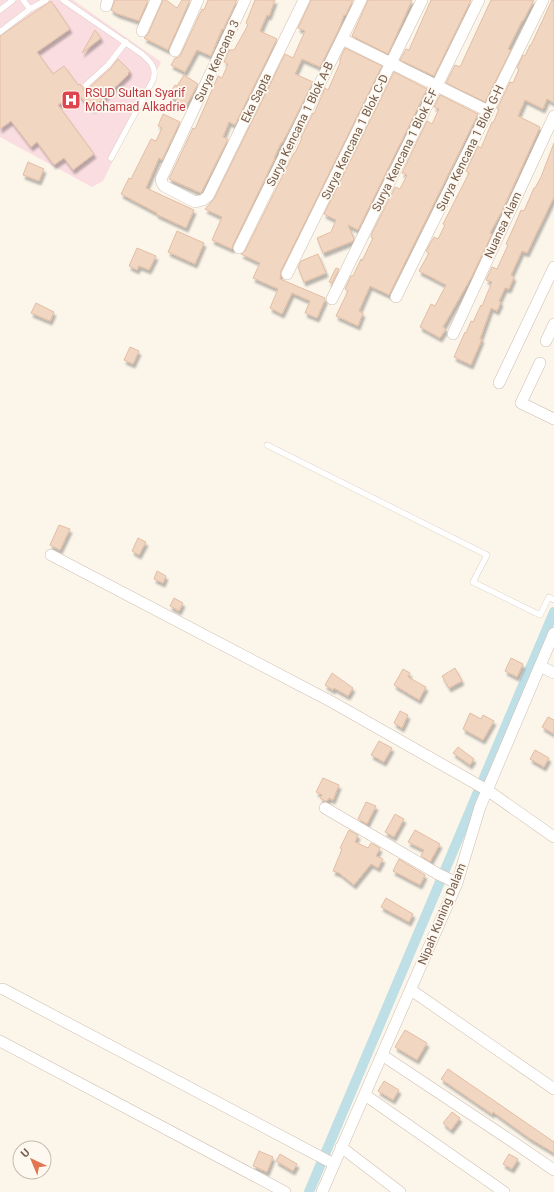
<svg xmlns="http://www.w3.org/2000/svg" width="554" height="1192" font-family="Roboto,sans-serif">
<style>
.medical{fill:#fadde0}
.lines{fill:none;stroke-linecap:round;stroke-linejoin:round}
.canal{stroke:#bedfe6;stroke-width:10}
.building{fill:#f1d6c2;stroke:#e3bda3;filter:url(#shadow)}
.lane-casing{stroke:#cebeaf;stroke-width:6}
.street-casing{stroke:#cebeaf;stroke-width:12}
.lane{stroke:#fff;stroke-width:5.5}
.street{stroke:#fff;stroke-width:11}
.labels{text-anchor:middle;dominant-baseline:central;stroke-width:3.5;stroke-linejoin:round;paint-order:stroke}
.street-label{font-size:12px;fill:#765d4d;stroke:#fef9f0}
.health-label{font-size:12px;fill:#be3a42;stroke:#fef9f0;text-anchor:start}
</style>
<defs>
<filter id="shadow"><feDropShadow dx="2" dy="4" stdDeviation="1" flood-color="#0004"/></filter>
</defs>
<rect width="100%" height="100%" fill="#fcf5ea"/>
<path class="medical" d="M0 0H73L161 62 103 181 92 187 0 137Z"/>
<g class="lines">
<path class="canal" d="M309 1192 554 612"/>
</g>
<path class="building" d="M115 0H148L139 21 118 14 111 10Z
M163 0H166L177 8 182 0H190L168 50 144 38 148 34Z
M208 0H237L223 30 222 29 211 56 197 50 185 72 171 65 175 58 179 57 181 54 202 9 204 10Z
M255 0H275L269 16 267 15 260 31 277 39 235 125 229 122 223 137 228 139 201 193 169 179 193 128 195 129 218 76 222 78 228 64 224 62 229 50H234L248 25 246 23Z
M311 0H353L345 16 344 15 339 29 320 67 302 59 295 74 313 82 288 132 282 143H281L274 158H275L233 245 232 249 212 240 222 217 205 209 214 199 285 54 293 58 305 31 298 28Z
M368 0H412L388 54 352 36Z
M431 0H471L434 76 400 60 406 49 409 50Z
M491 0H534L523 21H522L508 49 511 50 485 102 446 83 455 65 460 67Z
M552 0H554V103L547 99 543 109 525 100 518 116 540 127 502 211 490 233 492 234 472 276 443 327 446 329 440 338 420 327 431 304 435 306 446 285 419 271 429 253 426 251 434 237 438 239 445 225 443 224 469 173 466 171 478 146 481 148 492 122 493 123 499 109H497L510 82 513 83 519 69 517 68 523 55 525 56 530 45H531Z
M51 1 70 29 37 52 53 74 64 66 78 85 80 84 84 90 89 88 111 68 118 59 130 71 128 73 129 74 92 109 76 92 58 105 94 154 73 170 64 158 54 165 37 142 31 147 11 121 0 129V36Z
M95 30 101 38 82 53Z
M345 48 382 66 281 271 280 279 325 298V300L317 318 305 313 310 301 292 293 282 314 270 308 278 289 253 278 260 263 241 254 245 251 294 153H295L302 138H301L313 113 314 114 325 88 328 90 340 63V59Z
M394 72 427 89 358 230 348 225 354 239 353 241 323 253 317 238 331 232 336 220 324 214Z
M184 75 198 84 186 106 169 95 175 85 177 86Z
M440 95 478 114 389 295 370 286 359 311 363 313 358 326 336 316 348 291 345 289 351 276H353L361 259 362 261 373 238 371 237 372 233 395 187 400 189 407 175 402 173 427 121 432 124 439 109 434 107Z
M163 114 180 122 162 160 159 158 146 188 194 210 186 228 156 214 157 213 121 194 129 178 131 179 151 139 156 141 162 128 158 126Z
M554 143V197L527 253 522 251 511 275 514 277 509 289 505 288 499 301 501 302 497 311 491 308 480 339H482L471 365 454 357 465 332 466 333 471 321 473 322 481 305 482 306 492 282 486 280 491 269 492 267 497 269 508 245 506 244 516 222 521 210 524 211 534 188H535L541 177Z
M28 162 44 169 39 181 23 175Z
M177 231 204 243 195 264 168 252Z
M137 248 156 256 149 270 139 266 137 270 129 266Z
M318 254 326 273 304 282 298 267 301 261Z
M336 268 339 269 332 283 329 282Z
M36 303 54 312 50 321 31 313Z
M130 347 139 351 133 364 124 360Z
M59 525 70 529 60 550 50 545Z
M138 538 146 542 139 555 132 551Z
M157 571 166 576 163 583 154 579Z
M174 598 183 603 179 611 170 606Z
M511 658 523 664 517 677 505 671Z
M455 668 462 681 449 688 442 676Z
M403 669 410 673 408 677 426 687 419 700 394 685Z
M332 673 353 688 348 696 334 688 333 690 325 685Z
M400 711 408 715 402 728 394 723Z
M470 713 481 719 483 715 494 721 483 740 463 729Z
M548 717 554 720V734L542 727Z
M379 741 392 748 384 762 371 755Z
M458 747 474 759 470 765 453 753Z
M535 750 549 758 544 767 530 759Z
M323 778 339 785 333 800 329 798 327 801H325L320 798 322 795 316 792Z
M366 802 376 806 367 824 358 819Z
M395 814 404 819 394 837 385 832Z
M349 830 358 835 355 842 368 848 371 843 380 848 376 856 383 859 378 868 371 864 354 885 339 873 333 871 342 849 340 848Z
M415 830 440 844 430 862 421 856 424 850 408 842Z
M399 859 425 875 420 885 393 871Z
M386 898 413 914 409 922 381 907Z
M405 1030 427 1043 417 1060 395 1047Z
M448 1069 554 1142V1153L529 1138 493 1112 492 1114 441 1079Z
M384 1081 399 1090 393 1100 378 1091Z
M452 1112 460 1118 451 1130 443 1123Z
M259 1151 273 1157 267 1172 253 1166Z
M280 1154 297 1164 293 1171 276 1161Z
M509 1154 518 1159 512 1169 503 1164Z"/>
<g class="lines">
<g class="lane-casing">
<path id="lane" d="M23 0 30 9 46 0
M63 0 142 54C151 62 157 68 153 80L111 158
M0 10 13 0
M0 32 30 9
M86 85 108 65 126 42
M267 445 487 555 473 582 540 615 549 597 554 600"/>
</g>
<g class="street-casing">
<path id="street" d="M245 0 161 179 162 183 164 186 195 202 203 200 208 196 304 0
M106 6 108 0
M142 31 156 0
M342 39 488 111
M175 51 198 0
M239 248 361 0
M287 274 422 0
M396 297 543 0
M332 299 479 0
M453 334 554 116
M546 341 554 324
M540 363 521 403 554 419
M499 383 554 267
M51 555 332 702 487 790 554 837
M540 666 554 673
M325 808 438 874 457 883
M3 989 334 1164
M411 990 554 1089
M0 1041 285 1192
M382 1055 519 1146 554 1170
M365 1095 504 1192
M341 1147 400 1192
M322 1192 457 883 480 807 554 633"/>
</g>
<use href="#lane" class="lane"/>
<use href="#street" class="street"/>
</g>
<defs>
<g id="hospital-square" transform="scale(1)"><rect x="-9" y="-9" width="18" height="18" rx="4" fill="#e0444e" stroke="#fef9f0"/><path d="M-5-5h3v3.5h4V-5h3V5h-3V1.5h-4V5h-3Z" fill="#fff"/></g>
</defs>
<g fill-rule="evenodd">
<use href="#hospital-square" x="71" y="100"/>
</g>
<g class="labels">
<g class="street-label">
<text transform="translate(217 61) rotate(-65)">Surya Kencana 3</text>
<text transform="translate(256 98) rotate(-64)">Eka Sapta</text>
<text transform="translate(300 124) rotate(-64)">Surya Kencana 1 Blok A-B</text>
<text transform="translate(355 137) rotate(-64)">Surya Kencana 1 Blok C-D</text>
<text transform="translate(470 148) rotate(-64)">Surya Kencana 1 Blok G-H</text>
<text transform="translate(405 150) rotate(-64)">Surya Kencana 1 Blok E-F</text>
<text transform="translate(503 225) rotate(-65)">Nuansa Alam</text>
<text transform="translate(442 914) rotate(-68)">Nipah Kuning Dalam</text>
</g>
<g class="health-label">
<text x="85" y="93">RSUD Sultan Syarif<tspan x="85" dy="14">Mohamad Alkadrie</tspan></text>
</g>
</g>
<g transform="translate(32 1160) rotate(316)"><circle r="19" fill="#fef9f0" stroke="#c8bbaf"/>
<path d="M0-3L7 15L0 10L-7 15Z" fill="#e17653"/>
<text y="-6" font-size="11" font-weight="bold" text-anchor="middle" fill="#765d4d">U</text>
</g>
</svg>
